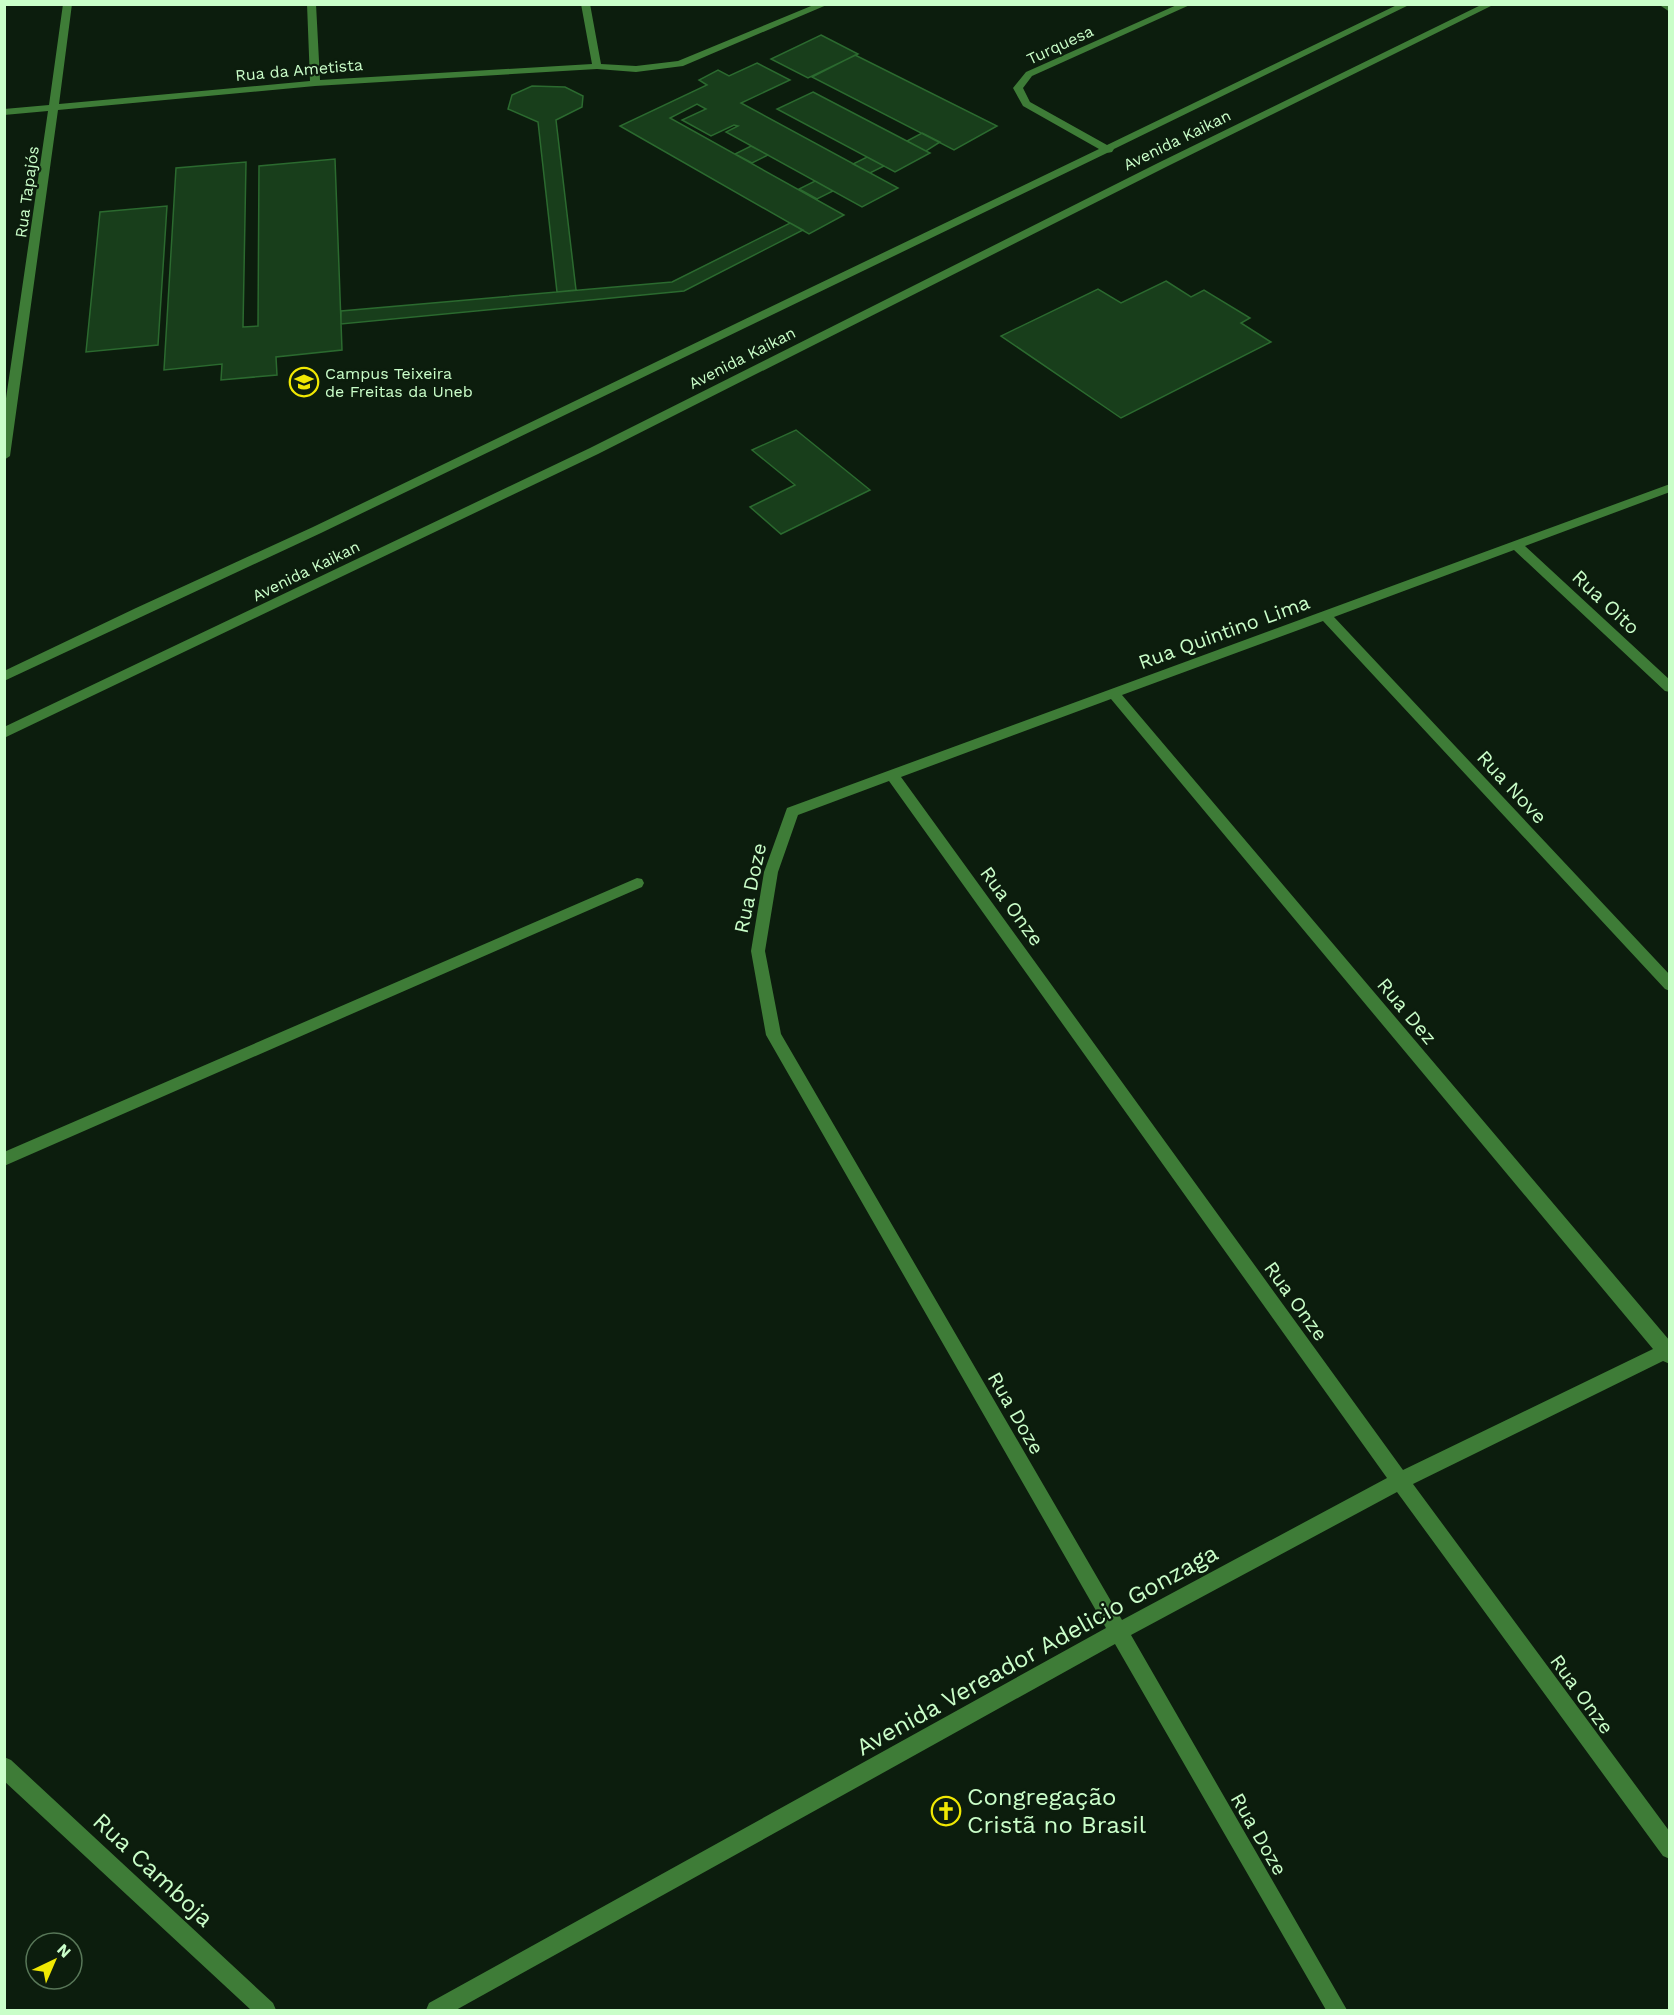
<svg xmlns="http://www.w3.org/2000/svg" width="1674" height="2015" font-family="'Work Sans',sans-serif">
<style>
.building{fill:#183e1b;stroke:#2b6a2f;stroke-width:1.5}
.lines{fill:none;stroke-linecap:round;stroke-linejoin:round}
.minor{fill:#3e7c37;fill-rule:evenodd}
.labels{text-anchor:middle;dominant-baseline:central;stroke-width:4.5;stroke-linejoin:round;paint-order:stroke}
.far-street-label{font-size:16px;fill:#cafec9;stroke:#0c1d0d}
.far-poi-label{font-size:16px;fill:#cafec9;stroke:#0c1d0d;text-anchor:start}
.street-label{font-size:20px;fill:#cafec9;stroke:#0c1d0d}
.near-street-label{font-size:24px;fill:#cafec9;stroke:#0c1d0d}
.near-poi-label{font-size:24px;fill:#cafec9;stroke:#0c1d0d;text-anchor:start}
</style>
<rect width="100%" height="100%" fill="#0c1d0d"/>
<path class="building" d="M821 35 858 54 808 78 771 59Z
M855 55 997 126 954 150 812 77Z
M757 63 790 80 741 103 898 188 862 207 726 132 738 126 734 125 711 136 682 120 706 109 697 104 670 118 844 215 809 234 620 126 707 85 699 80 718 70 729 76Z
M532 86 565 87 583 96 582 107 556 120 576 290 557 292 538 122 508 109 512 95Z
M813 92 926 151 930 153 895 172 777 109Z
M922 133 940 142 926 151 907 141Z
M751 146 768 155 752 163 735 154Z
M867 157 884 166 870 173 853 164Z
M335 159 342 350 276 357 277 375 221 380 222 364 164 370 176 168 246 162 243 327 258 326 259 166Z
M815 181 833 191 817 199 799 189Z
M167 206 158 345 86 352 100 212Z
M790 223 803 230 684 291 341 324V311L672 282Z
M1166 281 1191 297 1204 290 1250 318 1241 323 1271 342 1121 418 1001 336 1098 289 1121 303Z
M796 430 870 490 781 534 750 507 795 485 752 450Z"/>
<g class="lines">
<path class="minor" d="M63 4H72L59 104 310 81 307 4H316L320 80 592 64 581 4H590L601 64 636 66 678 61 816 4H829L683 66 636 72 597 69 315 86 58 110 10 456 4 460V412L48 111 4 115V109L49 105Z
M1179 4H1192L1032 76 1023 88 1030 102 1107 145 1399 4H1411L1114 149 1112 152 1107 153 321 533 4 681V671L136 608 313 527 1099 149 1023 106 1013 88 1026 72Z
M1483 4H1495L1166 167 598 454 4 738V727L590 448 1158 163Z
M1658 4H1669L1670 12Z
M1670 484V492L1525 546 1670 680V692L1665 691 1514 550 1334 617 1670 975V991L1665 989 1323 621 1122 695 1670 1341V1364L1663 1361 1413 1484 1670 1832V1859L1663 1856 1397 1492 1131 1635 1347 2010H1326L1115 1644 456 2010H426L429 2003 1106 1628 766 1035 751 951 764 872 787 808ZM1111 699 1653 1349 1403 1470 901 777ZM889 781 1387 1478 1122 1620 781 1034 765 951 778 872 798 815Z
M637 878 642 879 644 883 642 887 4 1166V1152Z
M4 1757 11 1760 273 2003 276 2010H251L4 1781Z"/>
</g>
<defs>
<g id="university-ring" transform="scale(1.5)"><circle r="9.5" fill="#0c1d0d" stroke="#f0e803" stroke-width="1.5"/><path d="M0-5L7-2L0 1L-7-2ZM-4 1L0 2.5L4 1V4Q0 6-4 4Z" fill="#f0e803"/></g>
<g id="church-ring" transform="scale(1.5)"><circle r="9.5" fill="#0c1d0d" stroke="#f0e803" stroke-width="1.5"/><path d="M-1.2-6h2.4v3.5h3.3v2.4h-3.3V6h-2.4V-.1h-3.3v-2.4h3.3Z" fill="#f0e803"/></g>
</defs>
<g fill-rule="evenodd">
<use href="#university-ring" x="304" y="382"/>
<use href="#church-ring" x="946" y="1811"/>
</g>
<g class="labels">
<g class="far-street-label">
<text transform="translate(1060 45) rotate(-25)">Turquesa</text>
<text transform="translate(299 70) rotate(-5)">Rua da Ametista</text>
<text transform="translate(1177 140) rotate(-26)">Avenida Kaikan</text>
<text transform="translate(27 192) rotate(-82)">Rua Tapajós</text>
<text transform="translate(742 358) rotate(-27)">Avenida Kaikan</text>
<text transform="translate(306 571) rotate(-26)">Avenida Kaikan</text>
</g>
<g class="far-poi-label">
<text x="325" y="373">Campus Teixeira<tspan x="325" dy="18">de Freitas da Uneb</tspan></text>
</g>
<g class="street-label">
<text transform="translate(1606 602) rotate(43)">Rua Oito</text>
<text transform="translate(1224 632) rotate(-20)">Rua Quintino Lima</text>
<text transform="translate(1512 787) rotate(47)">Rua Nove</text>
<text transform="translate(750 888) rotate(-78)">Rua Doze</text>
<text transform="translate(1012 906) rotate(54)">Rua Onze</text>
<text transform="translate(1407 1011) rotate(50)">Rua Dez</text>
<text transform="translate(1296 1301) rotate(54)">Rua Onze</text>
<text transform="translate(1016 1413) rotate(60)">Rua Doze</text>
<text transform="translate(1582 1694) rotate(54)">Rua Onze</text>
<text transform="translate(1259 1834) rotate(60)">Rua Doze</text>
</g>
<g class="near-street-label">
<text transform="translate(1037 1650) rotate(-29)">Avenida Vereador Adelicio Gonzaga</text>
<text transform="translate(153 1870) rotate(43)">Rua Camboja</text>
</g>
<g class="near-poi-label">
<text x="967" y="1797">Congregação<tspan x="967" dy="28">Cristã no Brasil</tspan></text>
</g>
</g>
<rect width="1674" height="2015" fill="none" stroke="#cafec9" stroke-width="12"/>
<g transform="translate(54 1961) rotate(44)"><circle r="28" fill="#0c1d0d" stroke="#587758" stroke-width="1.5"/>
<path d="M0-4.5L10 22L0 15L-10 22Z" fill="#f0e803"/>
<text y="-9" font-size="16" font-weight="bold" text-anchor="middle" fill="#cafec9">N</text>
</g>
</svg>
